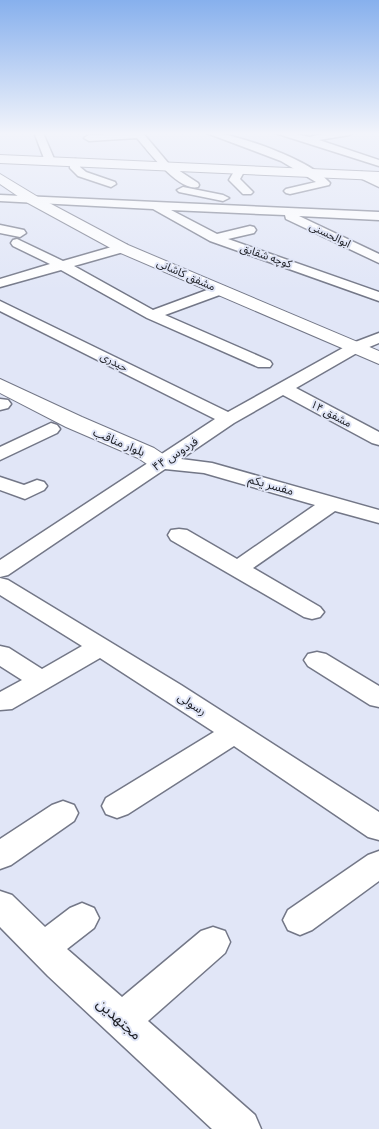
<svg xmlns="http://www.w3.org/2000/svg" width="379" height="1129" font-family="'Fira Sans Condensed','Noto Sans Arabic',sans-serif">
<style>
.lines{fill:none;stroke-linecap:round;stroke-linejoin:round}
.street-casing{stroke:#737787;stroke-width:3}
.secondary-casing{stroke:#737787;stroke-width:2}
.street{fill:#fff;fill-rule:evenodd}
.secondary{fill:#fff;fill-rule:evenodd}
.labels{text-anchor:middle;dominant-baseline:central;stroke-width:4;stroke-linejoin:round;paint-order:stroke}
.far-street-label{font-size:11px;fill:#1a1c22;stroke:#e1e6f7}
.street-label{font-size:12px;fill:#1a1c22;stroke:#e1e6f7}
.near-street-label{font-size:15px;fill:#1a1c22;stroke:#e1e6f7}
</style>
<rect width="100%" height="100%" fill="#e1e6f7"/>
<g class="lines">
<g class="street-casing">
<path id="street" d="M34 132 43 133 55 161 54 163H46L45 161Z
M142 132 169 164 198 183 199 185 198 187C179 192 148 151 137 138L89 141 84 138 89 135Z
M204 132C234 132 311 160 330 183L329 185 290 194 286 193 284 191 286 189 316 182 281 161Z
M272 132H288L309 137 332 132H354L349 135 319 140 379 160V166Z
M75 159 79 160 80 167 86 172 115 182 116 184 111 187 78 176 70 168V162Z
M240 167 245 170 240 179 253 192 251 194H243L229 180 236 168Z
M362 172 379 180V187L358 177 357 175 358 173Z
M183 187 223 195 229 198 223 201 179 192 177 190Z
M0 195 379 212V220L299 216 379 254V263L286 219 285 215 171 210 217 234 250 226 254 227 256 230 254 233 228 239 379 292V301L210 241 153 209 0 201Z
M0 225 24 230 26 233 20 237 0 233Z
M17 239 63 261 122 244 127 245 128 248 127 251 74 266 153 310 215 287H225L227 290 225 293 165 315 270 361 272 364 270 367H258L147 318 61 270 0 287V279L50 264 13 246 11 243 13 240Z
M0 301 228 412 350 344 379 333V343L362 350 296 388 379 432V445L372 443 283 395 234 423 181 459 212 463 379 510V523L335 511 253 568 320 607 324 612 320 617 312 619 304 617 171 540 168 535 171 530 179 529 187 530 237 559 315 505 204 473 165 469 8 575 0 577V560L215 419 0 311Z
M0 399 8 400 11 404 8 408 0 410Z
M51 423 57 425 60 429 57 433 0 460V447Z
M0 477 24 485 37 480 44 482 47 486 44 490 25 499 0 490Z
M0 578 8 580 181 685 379 812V840L368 837 234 746 128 814 117 818 106 814 102 806 106 798 214 732 100 658 12 709 0 710V692L22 680 0 666V646L9 648 42 669 82 646 0 595Z
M317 652 326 654 379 686V707L370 705 308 666 304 660 308 654Z
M63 801 74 805 78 813 74 821 11 865 0 869V839L52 805Z
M379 851V881L312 930 300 935 288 930 283 920 288 910 368 855Z
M0 891 12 895 45 927 70 908 82 903 94 908 99 918 94 928 67 949 122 997 201 931 213 927 225 931 230 942 225 953 148 1021 255 1115 261 1129H212L48 976 0 927Z"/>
</g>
<g class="secondary-casing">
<path id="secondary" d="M0 155 379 172V180L0 163Z
M0 174 38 197 128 245 379 351V364L116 251 28 203 0 184Z
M0 379 82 417 154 448 169 458 173 463 169 468 161 470 153 468 138 458 66 427 0 393Z"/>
</g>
<use href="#street" class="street"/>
<use href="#secondary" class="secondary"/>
</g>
<linearGradient id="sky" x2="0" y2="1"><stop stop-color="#87b0ed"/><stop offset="0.46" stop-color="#f2f4fb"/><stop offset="1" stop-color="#f2f4fb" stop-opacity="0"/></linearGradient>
<rect width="379" height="290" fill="url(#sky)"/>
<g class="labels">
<g class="far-street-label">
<text transform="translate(330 235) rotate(26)">ابوالحسنی</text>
<text transform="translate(266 256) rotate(19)">کوچه شقایق</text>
<text transform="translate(186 275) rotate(24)">مشفق کاشانی</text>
<text transform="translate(114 362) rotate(27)">حیدری</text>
<text transform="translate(331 414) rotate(28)">مشفق ۱۴</text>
</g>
<g class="street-label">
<text transform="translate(119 442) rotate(23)">بلوار مناقب</text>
<text transform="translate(175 454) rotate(-33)">فردوس ۴۴</text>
<text transform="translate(271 485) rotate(16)">مفسر یکم</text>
<text transform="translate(192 704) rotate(33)">رسولی</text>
</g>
<g class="near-street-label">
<text transform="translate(119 1019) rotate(42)">مجتهدین</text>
</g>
</g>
</svg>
